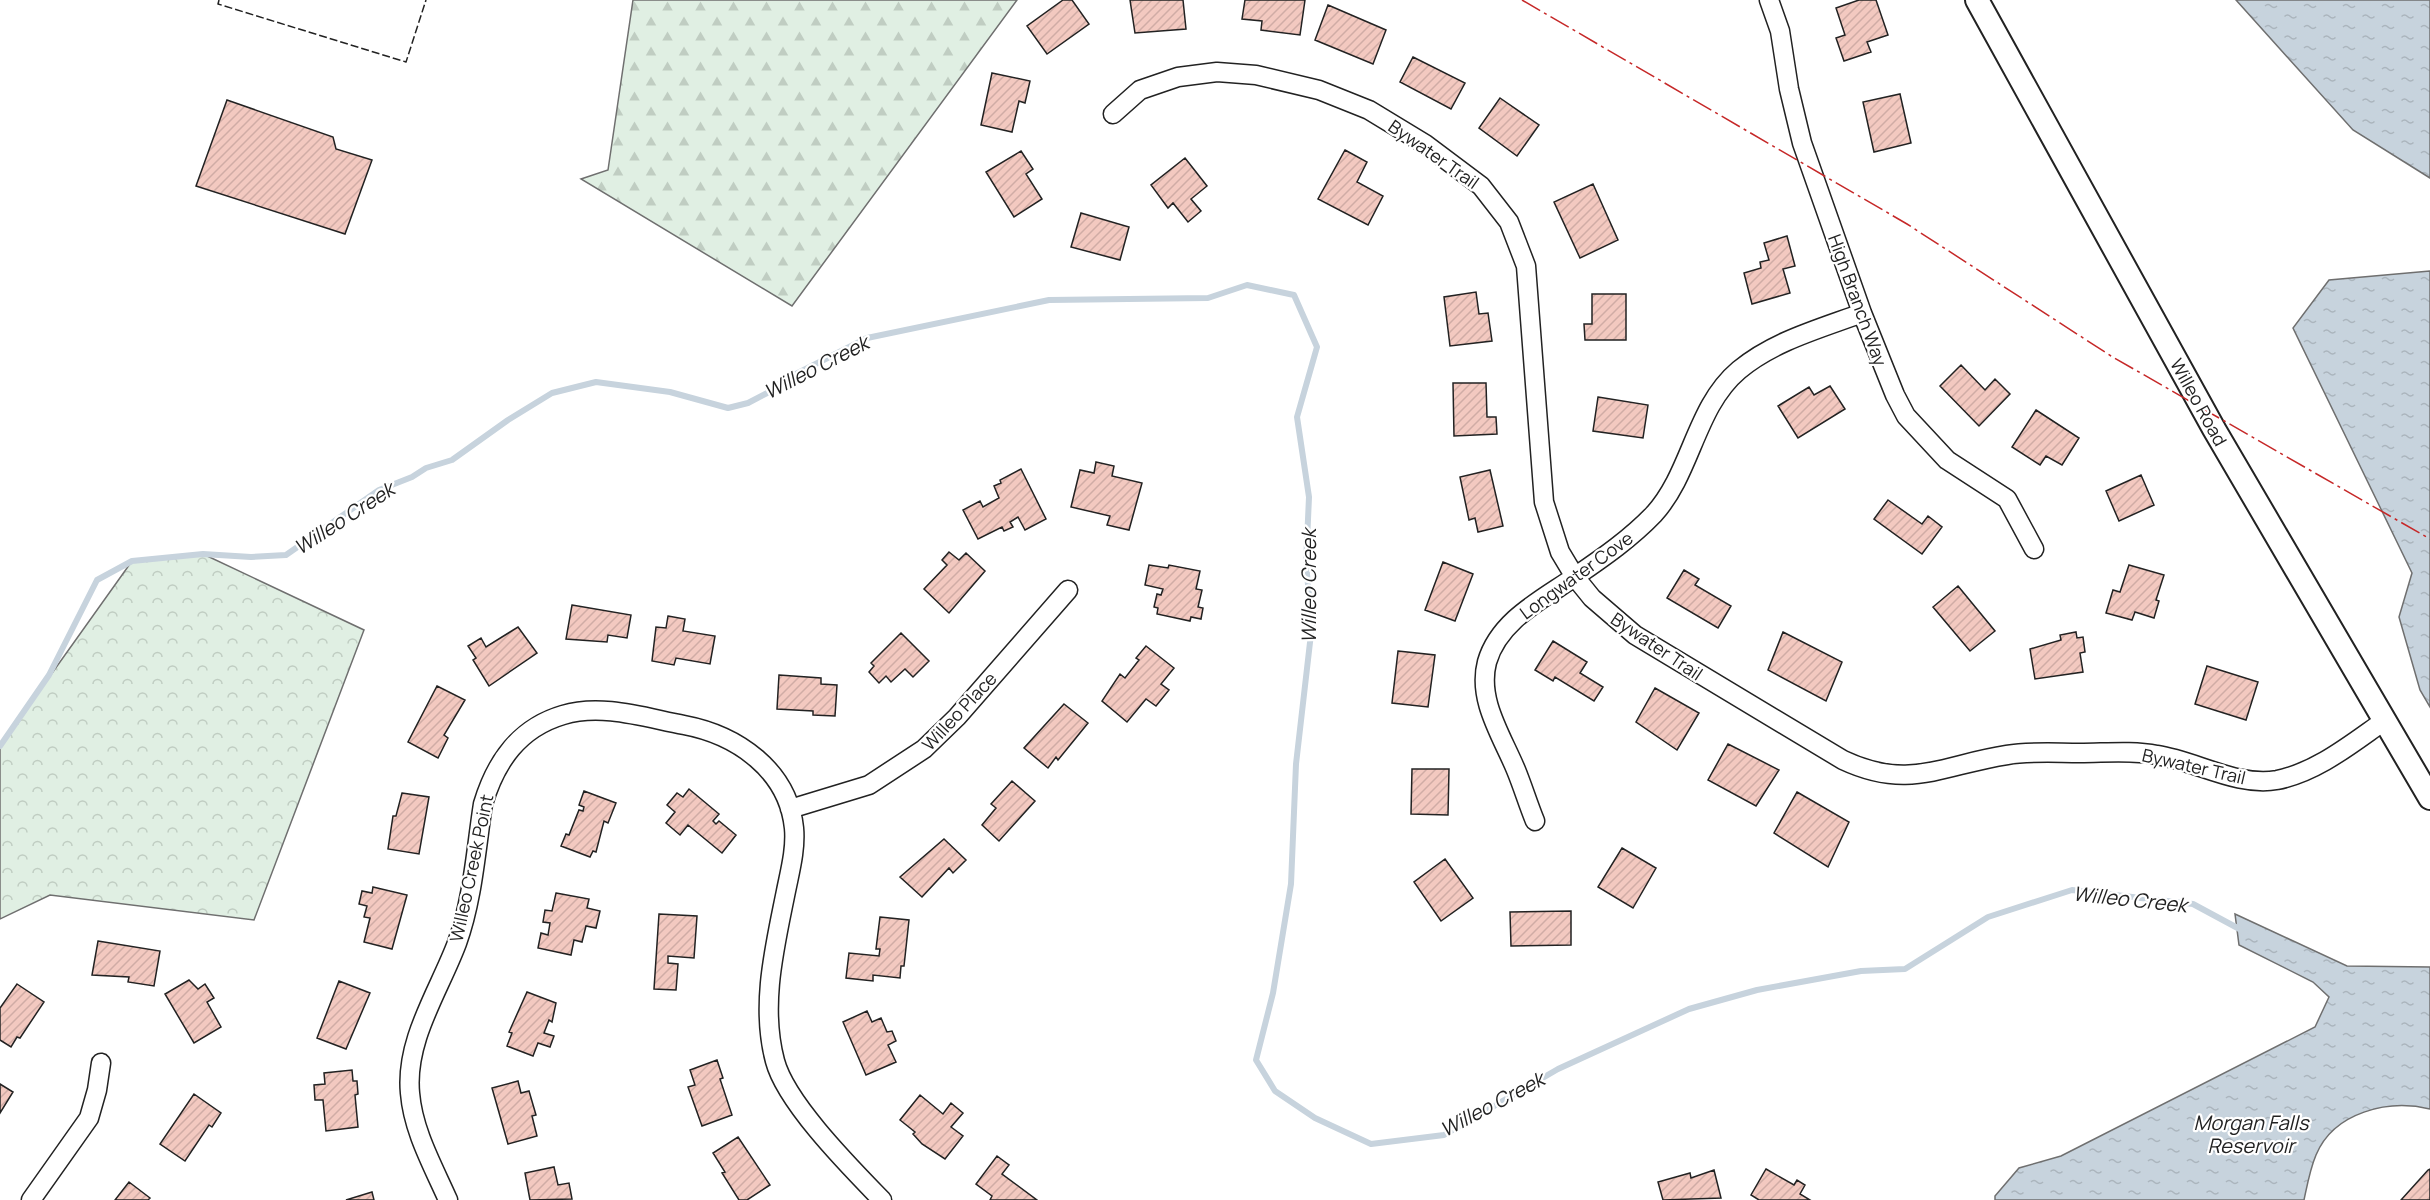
<svg xmlns="http://www.w3.org/2000/svg" width="2430" height="1200" font-family="Manrope,sans-serif">
<style>
.forest{fill:url(#forest-firs);stroke:#6f6f6f;stroke-width:1.5}
.park{fill:url(#park-crowns);stroke:#6f6f6f;stroke-width:1.5}
.water{fill:url(#water-ripples);stroke:#6f6f6f;stroke-width:1.5}
.lines{fill:none;stroke-linecap:round;stroke-linejoin:round}
.stream{stroke:#c7d3dd;stroke-width:6}
.building{fill:url(#building-hatch);stroke:#222;stroke-width:1.5}
.minor-casing{stroke:#222;stroke-width:21}
.tertiary-casing{stroke:#222;stroke-width:26}
.minor{stroke:#fff;stroke-width:18}
.tertiary{stroke:#fff;stroke-width:22}
.fence{stroke:#222;stroke-width:1.5;stroke-dasharray:8 3;stroke-linecap:butt}
.power{stroke:#c62828;stroke-width:1.5;stroke-dasharray:21 4.5 3 4.5;stroke-linecap:butt}
.labels{text-anchor:middle;dominant-baseline:central;stroke-width:4.5;stroke-linejoin:round;paint-order:stroke}
.street-label{font-size:18px;fill:#222;stroke:#fff}
.water-label{font-size:20px;font-style:italic;fill:#222;stroke:#fff}
</style>
<defs>
<pattern id="forest-firs" width="22" height="20" patternUnits="userSpaceOnUse" patternTransform="scale(1.5)"><rect width="22" height="20" fill="#e0efe3"/><path d="M5 1l3.5 6h-7zM16 11l3.5 6h-7z" fill="#c0cdc2"/></pattern>
<pattern id="park-crowns" width="20" height="18" patternUnits="userSpaceOnUse" patternTransform="scale(1.5)"><rect width="20" height="18" fill="#e0efe3"/><path d="M2 6a3 3 0 1 1 6 0M12 15a3 3 0 1 1 6 0" fill="none" stroke="#c0cdc2"/></pattern>
<pattern id="water-ripples" width="26" height="14" patternUnits="userSpaceOnUse" patternTransform="scale(1.5)"><rect width="26" height="14" fill="#c7d3dd"/><path d="M2 4q2-2 4 0t4 0M15 11q2-2 4 0t4 0" fill="none" stroke="#abb5bd"/></pattern>
<pattern id="building-hatch" width="6" height="6" patternUnits="userSpaceOnUse" patternTransform="scale(1.5)"><rect width="6" height="6" fill="#f3c9c0"/><path d="M-1 1l2-2M0 6l6-6M5 7l2-2" fill="none" stroke="#d0aca5"/></pattern>
</defs>
<rect width="100%" height="100%" fill="#fff"/>
<path class="forest" d="M633 0H1017L792 306 581 179 608 170Z"/>
<path class="park" d="M203 554 364 630 254 920 50 895 0 919V746L132 561Z"/>
<path class="water" d="M2236 0H2430V178L2353 130Z
M2430 271V707L2420 690 2399 617 2412 573 2293 328 2329 280Z
M2235 914 2347 966 2430 967V1109C2388 1099 2334 1112 2316 1155 2310 1169 2307 1186 2304 1200H1995V1196L2019 1168 2061 1156 2315 1027 2329 997 2313 982 2239 945Z"/>
<g class="lines">
<path class="stream" d="M0 746 49 675 97 580 132 561 203 554 251 557 286 555 379 490 412 477 426 468 452 460 508 420 552 393 596 382 670 392 728 408 748 403 775 389 782 381 867 338 1049 300 1208 298 1247 285 1294 295 1317 347 1297 417 1309 497 1306 564 1312 625 1296 764 1291 884 1273 993 1256 1060 1275 1091 1315 1118 1371 1144 1444 1135 1558 1069 1689 1009 1757 990 1861 971 1905 969 1988 917 2072 890 2193 904 2245 932"/>
</g>
<path class="building" d="M1063 0H1072L1089 24 1047 54 1027 26Z
M1130 0H1183L1186 29 1135 33Z
M1245 0H1305L1300 35 1261 30 1262 21 1242 19Z
M1859 0H1876L1888 35 1867 42 1871 52 1844 61 1836 38 1845 35 1836 8Z
M1328 5 1386 30 1373 64 1315 40Z
M1413 57 1465 83 1451 109 1400 82Z
M992 73 1030 81 1025 103 1019 101 1012 132 981 125Z
M1900 94 1911 143 1874 152 1863 102Z
M1500 98 1539 125 1517 156 1479 128Z
M227 100 333 137 336 149 372 160 345 234 196 186Z
M1345 150 1367 162 1357 182 1383 196 1368 225 1318 199Z
M1021 151 1033 169 1026 174 1042 199 1014 217 986 172Z
M1185 158 1207 186 1191 199 1201 211 1188 222 1173 203 1168 208 1151 185Z
M1593 184 1618 240 1580 258 1554 202Z
M1081 213 1129 227 1120 260 1071 247Z
M1787 236 1795 266 1783 269 1790 293 1752 304 1744 273 1761 268 1760 262 1769 260 1764 243Z
M1476 292 1479 314 1488 313 1492 341 1450 346 1444 297Z
M1592 294H1626V340H1585L1584 324H1592Z
M1961 365 1985 390 1995 379 2010 394 1979 426 1940 386Z
M1453 383H1486L1487 417H1496L1497 434 1454 436Z
M1830 386 1845 409 1798 438 1778 406 1809 387 1814 395Z
M1598 397 1648 405 1643 438 1593 431Z
M2036 410 2079 438 2062 465 2046 456 2040 465 2012 447Z
M1096 462 1114 466 1112 476 1142 483 1129 530 1107 525 1110 516 1071 507 1080 470 1094 473Z
M1021 469 1046 519 1025 530 1018 517 1010 522 1013 527 1004 531 1002 527 978 539 963 510 980 501 983 507 999 498 994 486 1001 483 1000 480Z
M1490 470 1503 526 1478 532 1475 518 1469 520 1460 477Z
M2141 475 2154 505 2119 521 2106 491Z
M1888 500 1922 524 1928 516 1942 527 1922 554 1874 519Z
M949 552 959 560 966 553 985 571 949 613 924 589 947 565 942 560Z
M1443 562 1473 574 1455 621 1425 610Z
M1149 565 1168 568 1169 565 1200 571 1196 589 1202 590 1198 607 1203 608 1201 619 1191 617 1190 621 1157 614 1158 608 1154 607 1157 594 1161 595 1163 589 1145 585Z
M2129 565 2164 575 2156 600 2159 601 2154 618 2135 612 2132 620 2106 613 2113 590 2120 592Z
M1684 570 1699 579 1695 585 1731 606 1718 628 1667 598Z
M1958 586 1995 631 1970 651 1933 607Z
M572 605 631 615 627 638 608 635 607 642 566 639Z
M668 616 685 619 683 631 715 636 710 664 676 658 674 665 652 661 656 627 666 628Z
M518 627 537 653 489 686 473 660 476 658 468 646 481 638 486 647Z
M1783 632 1842 662 1826 701 1768 670Z
M2076 632 2077 638 2083 637 2085 652 2080 653 2083 672 2035 679 2030 649 2061 640 2060 635Z
M901 633 929 661 913 677 905 669 891 682 886 676 879 683 869 672 874 666 871 663Z
M1553 641 1587 662 1580 673 1603 687 1594 701 1555 677 1553 681 1535 670Z
M1146 646 1174 668 1161 684 1169 690 1156 706 1146 699 1127 722 1102 701 1120 674 1125 678 1139 660 1136 658Z
M1398 651 1435 655 1428 707 1392 703Z
M2207 666 2258 682 2246 720 2195 704Z
M779 675 821 678V684L837 685 835 716 813 715V711L777 709Z
M437 686 465 700 444 735 448 738 438 758 408 742Z
M1655 688 1699 713 1677 750 1636 722Z
M1064 704 1088 723 1058 760 1056 757 1048 768 1024 748Z
M1728 744 1779 770 1756 806 1708 780Z
M1412 769H1449L1448 815 1411 814Z
M1012 781 1035 801 999 841 982 825 996 808 991 804Z
M689 789 719 814 713 821 716 824 719 821 736 835 722 853 688 825 680 835 666 823 675 812 667 805 677 793 683 797Z
M584 791 616 803 608 823 604 821 596 852 593 851 590 857 561 846 566 834 569 835 579 810 583 811 584 807 579 805Z
M1797 792 1849 822 1828 867 1774 833Z
M402 793 429 797 419 854 388 849 393 816H396Z
M944 839 966 860 953 873 949 868 922 897 900 877Z
M1622 848 1656 868 1633 908 1598 887Z
M1445 859 1473 898 1441 921 1414 882Z
M373 887 407 895 392 949 364 942 370 918 364 917 367 906 359 904 362 891 372 893Z
M556 893 589 899 587 908 600 911 596 928 586 926 582 942 574 940 571 955 538 948 541 933 548 935 550 923 543 922 545 910 552 911Z
M1571 911V945L1511 946 1510 912Z
M659 914 697 916 694 958 668 956V963L678 964 676 990 654 989Z
M880 917 909 920 904 966H901L900 978 873 975V981L846 978 849 953 879 956 880 949H876Z
M98 941 160 951 154 986 128 982 129 977 92 975Z
M189 980 198 989 205 984 214 998 207 1002 221 1027 194 1043 165 994Z
M339 981 370 993 346 1049 317 1038Z
M17 984 44 1002 20 1038 17 1037 11 1047 0 1040V1008Z
M527 992 556 1003 552 1022 549 1020 544 1033 554 1036 550 1047 538 1043 533 1056 507 1046 512 1033 509 1032Z
M867 1011 872 1022 881 1018 887 1032 892 1031 896 1041 888 1045 896 1062 866 1075 843 1022Z
M717 1060 723 1078 720 1079 732 1115 702 1126 688 1087 695 1085 690 1070Z
M352 1070 353 1081H357L358 1094 355 1095 358 1127 326 1131 323 1100H315L314 1085 325 1084 324 1073Z
M518 1081 521 1093 529 1091 536 1115 532 1116 537 1136 508 1144 492 1088Z
M0 1084 13 1092 0 1113Z
M194 1094 221 1113 212 1127 209 1125 185 1161 160 1144Z
M920 1095 943 1114 951 1103 963 1113 951 1127 963 1136 945 1159 922 1144 913 1134 915 1132 900 1120Z
M738 1137 770 1185 747 1200H739L722 1173 725 1172 713 1153Z
M997 1156 1009 1165 1002 1174 1037 1200H990L992 1196 976 1184Z
M554 1167 558 1185 569 1183 572 1199 530 1200 525 1173Z
M1766 1169 1794 1185 1797 1180 1805 1185 1800 1194 1810 1200H1759L1751 1195Z
M2430 1169V1200H2401L2428 1170Z
M1714 1170 1721 1198 1663 1200 1658 1182 1690 1173 1691 1178Z
M129 1182 150 1198 148 1200H115Z
M372 1192 374 1200H346Z"/>
<g class="lines">
<g class="minor-casing">
<path id="minor" d="M1769 0 1780 31 1789 89 1802 143 1862 313 1895 395 1906 416 1947 460 2007 499 2034 549
M1113 114 1140 90 1178 77 1217 72 1256 75 1319 90 1369 110 1425 144 1481 186 1509 222 1526 266 1544 502 1560 552 1575 577 1592 598 1635 635 1843 760C1909 791 1942 765 2007 755 2031 751 2056 753 2080 753 2105 753 2132 750 2157 755 2196 761 2237 787 2277 780 2317 772 2351 744 2384 721
M790 809 869 785 924 749 957 717 1068 590
M1535 821C1528 804 1523 787 1516 770 1502 736 1477 700 1487 662 1499 620 1543 599 1576 576 1604 557 1631 538 1654 514 1692 472 1695 407 1739 370 1774 341 1819 329 1862 313
M31 1200 89 1118 97 1090 101 1063
M448 1200C433 1166 413 1131 410 1093 405 1040 439 991 457 943 473 899 476 849 483 804 496 761 519 728 563 715 602 703 646 718 684 725 737 735 788 770 794 828 796 849 790 871 786 891 775 946 760 1005 775 1061 786 1103 851 1168 882 1200"/>
</g>
<g class="tertiary-casing">
<path id="tertiary" d="M1977 0 2214 429 2430 798"/>
</g>
<use href="#minor" class="minor"/>
<use href="#tertiary" class="tertiary"/>
<path class="fence" d="M219 0 218 4 406 62 426 0"/>
<path class="power" d="M1522 0 1907 224 2111 356 2430 539"/>
</g>
<g class="labels">
<g class="street-label">
<text transform="translate(1434 154) rotate(35)">Bywater Trail</text>
<text transform="translate(1858 300) rotate(70)">High Branch Way</text>
<text transform="translate(2199 402) rotate(61)">Willeo Road</text>
<text transform="translate(1576 575) rotate(-36)">Longwater Cove</text>
<text transform="translate(1657 646) rotate(34)">Bywater Trail</text>
<text transform="translate(959 711) rotate(-47)">Willeo Place</text>
<text transform="translate(2194 766) rotate(13)">Bywater Trail</text>
<text transform="translate(471 868) rotate(-78)">Willeo Creek Point</text>
</g>
<g class="water-label">
<text transform="translate(816 367) rotate(-27)">Willeo Creek</text>
<text transform="translate(344 518) rotate(-33)">Willeo Creek</text>
<text transform="translate(1308 586) rotate(-90)">Willeo Creek</text>
<text transform="translate(2130 899) rotate(6)">Willeo Creek</text>
<text transform="translate(1492 1104) rotate(-28)">Willeo Creek</text>
<text x="2251" y="1122">Morgan Falls<tspan x="2251" dy="23">Reservoir</tspan></text>
</g>
</g>
</svg>
